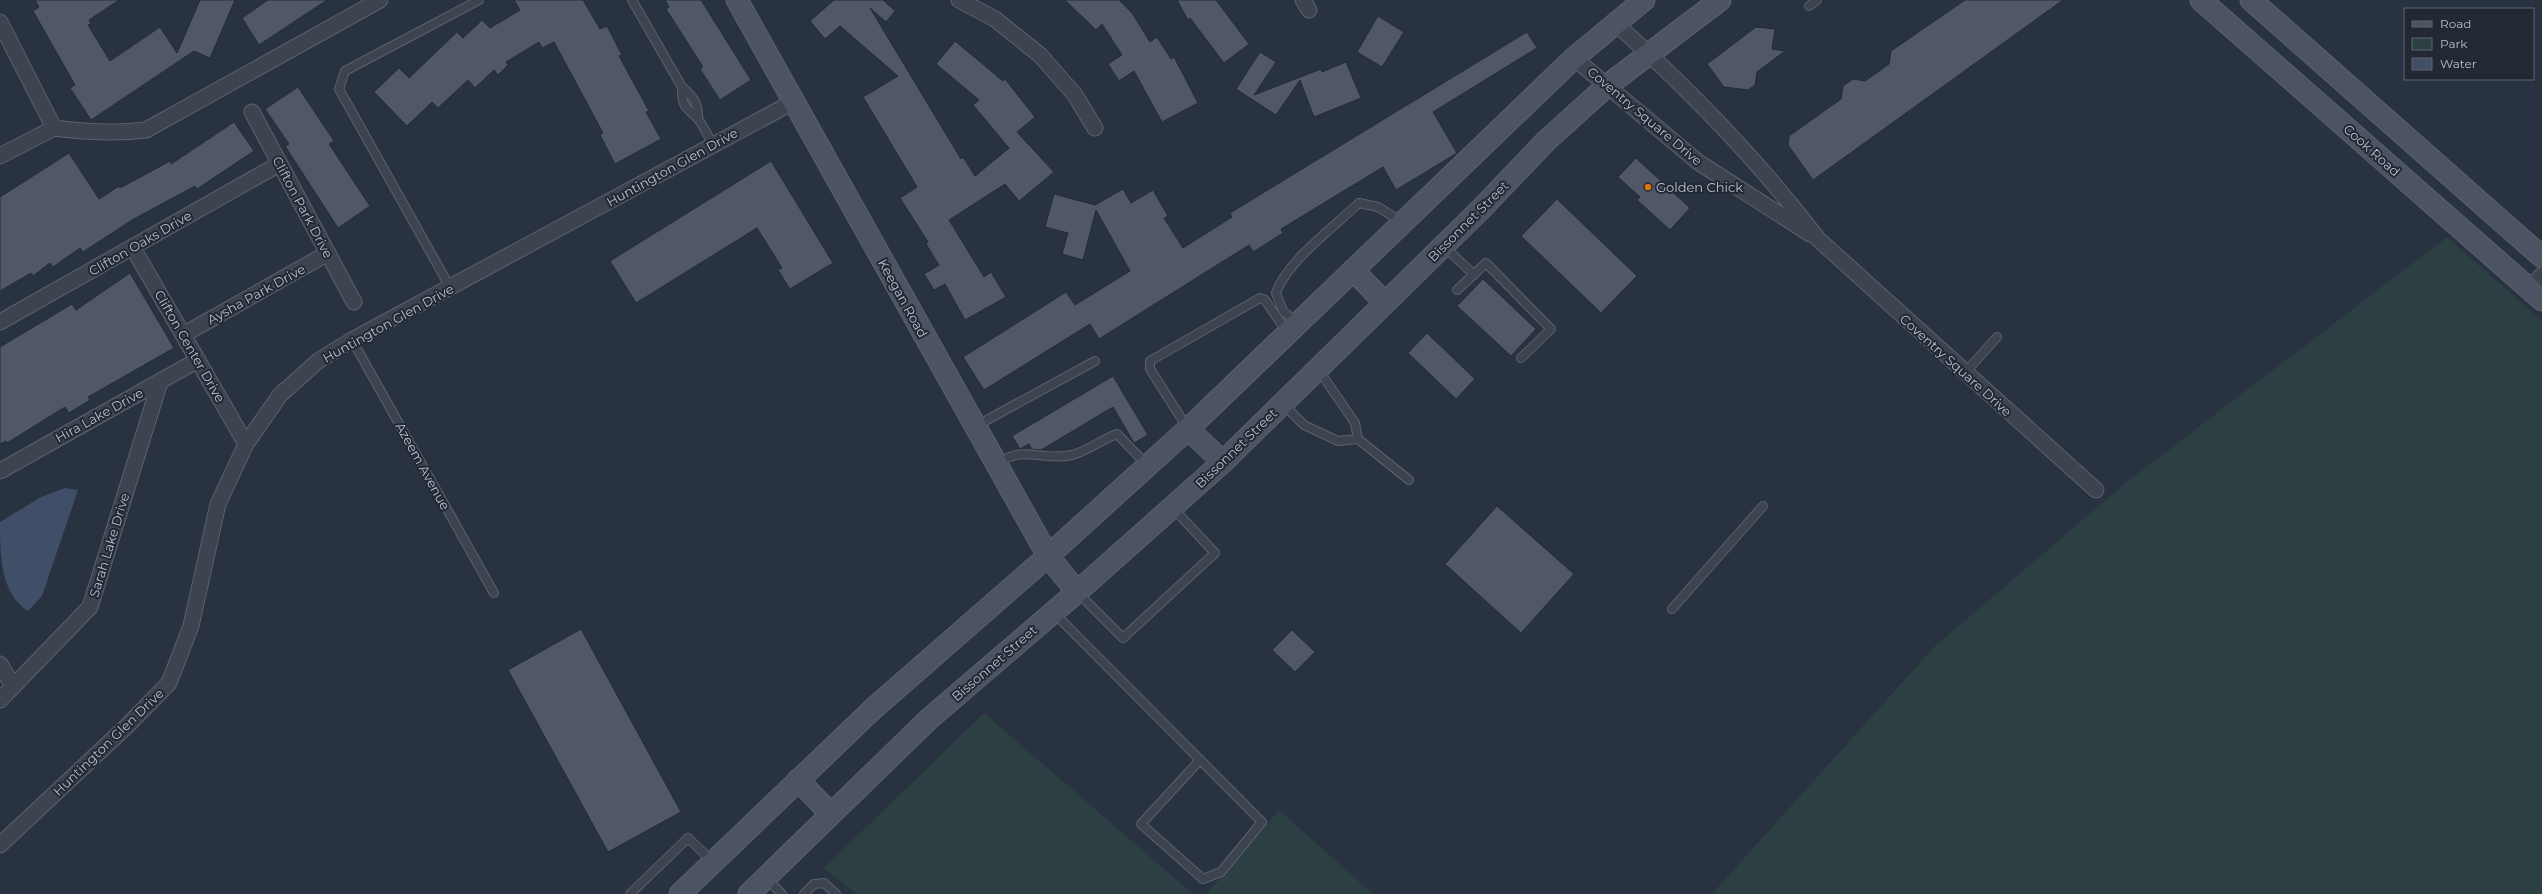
<svg xmlns="http://www.w3.org/2000/svg" width="2542" height="894" font-family="Montserrat,sans-serif">
<style>
.green{fill:#2c3f42}
.water{fill:#414e67}
.building{fill:#505868;stroke:#242b37}
.lines{fill:none;stroke-linecap:round;stroke-linejoin:round}
.lane-casing{stroke:#5b626d;stroke-width:10}
.street-casing{stroke:#5b626d;stroke-width:17}
.secondary-casing{stroke:#5b626d;stroke-width:23}
.lane{stroke:#3d4450;stroke-width:8}
.street{stroke:#3d4450;stroke-width:15}
.secondary{stroke:#4c5362;stroke-width:21}
.food-dot{fill:#e8710a;stroke:#222935;stroke-width:1.5}
.labels{text-anchor:middle;dominant-baseline:central;stroke-width:4;stroke-linejoin:round;paint-order:stroke}
.street-label{font-size:13px;fill:#babfca;stroke:#222935}
.poi-label{font-size:13px;fill:#babfca;stroke:#222935;text-anchor:start}
</style>
<rect width="100%" height="100%" fill="#293240"/>
<path class="green" d="M2447 237 2542 321V894H1712L1934 647 2128 481Z
M984 713 1193 894H856L824 868Z
M1279 810 1373 894H1206Z"/>
<path class="water" d="M65 488 78 490 42 596 28 611C0 593 0 555 0 522L41 497Z"/>
<path class="building" d="M35 0H119L89 20 91 24 88 25 110 61 160 27 177 53 200 0H235L210 58 194 51 91 120 70 88 75 85 33 11 39 7Z
M268 0H327L259 45 242 18Z
M514 0H583L600 29 607 26 622 55 619 56 649 111 646 112 661 139 615 164 600 135 603 133 554 42 542 48 539 42 506 62 508 65 498 75 494 70 475 88 468 80 438 108 432 102 407 126 374 92 399 68 409 78 457 32 463 38 482 20 490 28 520 10Z
M665 0H701L751 80 720 100 700 69 703 67 666 9 669 7Z
M834 0H883L895 11 886 22 870 8 961 159 963 157 975 176 1009 148 973 105 979 100 936 64 955 41 1003 81 1005 79 1035 117 1017 132 1054 172 1019 201 1005 184 949 220 984 277 991 272 1006 297 965 320 945 284 934 290 924 274 939 265 926 244 928 242 900 198 917 187 863 97 898 76 840 26 825 39 810 21Z
M1065 0H1119L1132 13 1150 42 1157 37 1171 59 1174 57 1198 103 1162 122 1134 71 1119 81 1108 64 1122 55 1102 24 1096 30Z
M1177 0H1216L1249 44 1224 63 1190 18 1188 20Z
M1965 0H2063L1813 180 1788 145 1789 136 1841 99 1843 86 1853 79 1865 81 1889 64 1891 51Z
M1378 16 1404 32 1382 67 1357 52Z
M1756 27 1775 29 1772 49 1785 51 1757 72 1755 85 1748 90 1724 87 1707 64Z
M1527 32 1537 48 1433 112 1457 153 1396 190 1383 167 1281 229 1283 233 1253 252 1249 245 1099 339 1090 324 984 390 963 357 1066 292 1075 305 1130 271 1096 210 1083 260 1062 254 1068 233 1045 227 1054 194 1095 205 1123 189 1131 203 1153 190 1168 216 1164 218 1183 248 1232 217 1230 213Z
M1260 52 1276 62 1254 95 1321 69 1322 72 1346 62 1361 98 1314 117 1300 80 1276 115 1236 89Z
M298 87 334 141 329 144 370 206 338 228 285 146 289 144 265 109Z
M234 122 254 151 197 189 195 186 132 220 83 252 80 248 53 267 50 263 33 276 31 273 0 291V197L69 153 99 199 119 186 120 188 170 161 171 164Z
M1636 158 1690 208 1670 230 1637 200 1640 197 1618 177Z
M771 161 833 263 790 289 778 270 782 268 757 228 636 303 610 261Z
M1557 199 1637 276 1601 313 1521 236Z
M130 273 174 348 88 397 90 400 69 413 65 407 7 443 6 441 0 444V347L72 304 76 310Z
M1483 279 1536 329 1511 356 1457 306Z
M1427 333 1475 379 1456 399 1408 353Z
M1113 376 1148 435 1134 443 1113 407 1041 450 1032 449 1029 444 1020 449 1012 436Z
M1497 506 1574 574 1521 633 1445 564Z
M581 629 681 812 608 852 508 670Z
M1292 630 1315 652 1295 672 1272 650Z"/>
<g class="lines">
<g class="lane-casing">
<path id="lane" d="M632 0 682 87C693 96 699 104 698 119
M1809 6 1817 0
M682 87C682 109 685 105 698 119 704 126 708 137 713 145
M1444 246 1474 275
M451 289 339 89 345 71 479 0
M1457 290 1486 263 1551 329 1521 358
M1297 323 1283 311 1276 293C1287 261 1334 227 1359 203L1378 207 1402 222
M352 340 494 593
M1965 373 1997 337
M1283 404 1304 425 1338 441 1358 439 1355 423 1318 369
M976 426 1095 361
M1188 429 1150 369V361L1260 298 1265 300 1287 332
M1358 439 1409 480
M996 464C1025 444 1041 462 1072 455 1085 452 1103 439 1117 434L1147 465
M1078 593 1123 638 1215 553 1172 507
M1672 609 1763 506
M1054 613 1262 822 1221 872 1203 879 1141 824 1200 760
M766 878 782 894
M630 894 688 838 713 862
M804 894 814 884 824 883 836 894"/>
</g>
<g class="street-casing">
<path id="street" d="M959 0 995 19 1040 55 1075 95 1095 128
M1303 0 1309 10
M0 22 54 128C85 132 114 134 146 130L380 0
M1615 23C1689 89 1758 160 1818 239L2096 490
M1574 58 1698 162 1810 234
M252 112 354 302
M0 156 54 128
M133 248 246 444
M2529 289 2542 275
M0 322 279 164
M183 335 328 253
M0 471 198 360
M0 664 13 686
M0 700 90 607 160 382
M0 845 128 725 169 683 191 626 218 504 246 444 280 395 318 361 352 340 793 102"/>
</g>
<g class="secondary-casing">
<path id="secondary" d="M737 0 1048 556 1077 592
M2201 0 2542 300
M2251 0 2542 257
M1353 270 1385 303
M1188 429 1223 462
M798 780 831 814
M680 894 873 709 1048 556 1188 429 1574 58 1644 0
M749 894 929 719 1077 592 1223 462 1482 208 1546 141 1608 85 1720 0"/>
</g>
<use href="#lane" class="lane"/>
<use href="#street" class="street"/>
<use href="#secondary" class="secondary"/>
</g>
<circle class="food-dot" cx="1648" cy="187" r="4"/>
<g class="labels">
<g class="street-label">
<text transform="translate(1645 116) rotate(40)">Coventry Square Drive</text>
<text transform="translate(2372 150) rotate(42)">Cook Road</text>
<text transform="translate(672 167) rotate(-29)">Huntington Glen Drive</text>
<text transform="translate(303 207) rotate(62)">Clifton Park Drive</text>
<text transform="translate(1468 221) rotate(-45)">Bissonnet Street</text>
<text transform="translate(140 243) rotate(-30)">Clifton Oaks Drive</text>
<text transform="translate(256 294) rotate(-29)">Aysha Park Drive</text>
<text transform="translate(903 298) rotate(61)">Keegan Road</text>
<text transform="translate(388 323) rotate(-29)">Huntington Glen Drive</text>
<text transform="translate(190 346) rotate(60)">Clifton Center Drive</text>
<text transform="translate(1956 365) rotate(42)">Coventry Square Drive</text>
<text transform="translate(99 415) rotate(-29)">Hira Lake Drive</text>
<text transform="translate(1236 448) rotate(-44)">Bissonnet Street</text>
<text transform="translate(423 466) rotate(61)">Azeem Avenue</text>
<text transform="translate(109 545) rotate(-73)">Sarah Lake Drive</text>
<text transform="translate(994 663) rotate(-41)">Bissonnet Street</text>
<text transform="translate(108 742) rotate(-44)">Huntington Glen Drive</text>
</g>
<g class="poi-label">
<text x="1656" y="187">Golden Chick</text>
</g>
</g>
<rect x="2404" y="8" width="130" height="72" fill="#222935" stroke="#5f6571"/>
<rect x="2412" y="21" width="20" height="6" fill="#4c5362" stroke="#5f6571"/>
<text x="2440" y="28" font-size="12" fill="#babfca">Road</text>
<rect x="2412" y="38" width="20" height="12" fill="#2c3f42" stroke="#5f6571"/>
<text x="2440" y="48" font-size="12" fill="#babfca">Park</text>
<rect x="2412" y="58" width="20" height="12" fill="#414e67" stroke="#5f6571"/>
<text x="2440" y="68" font-size="12" fill="#babfca">Water</text>
</svg>
